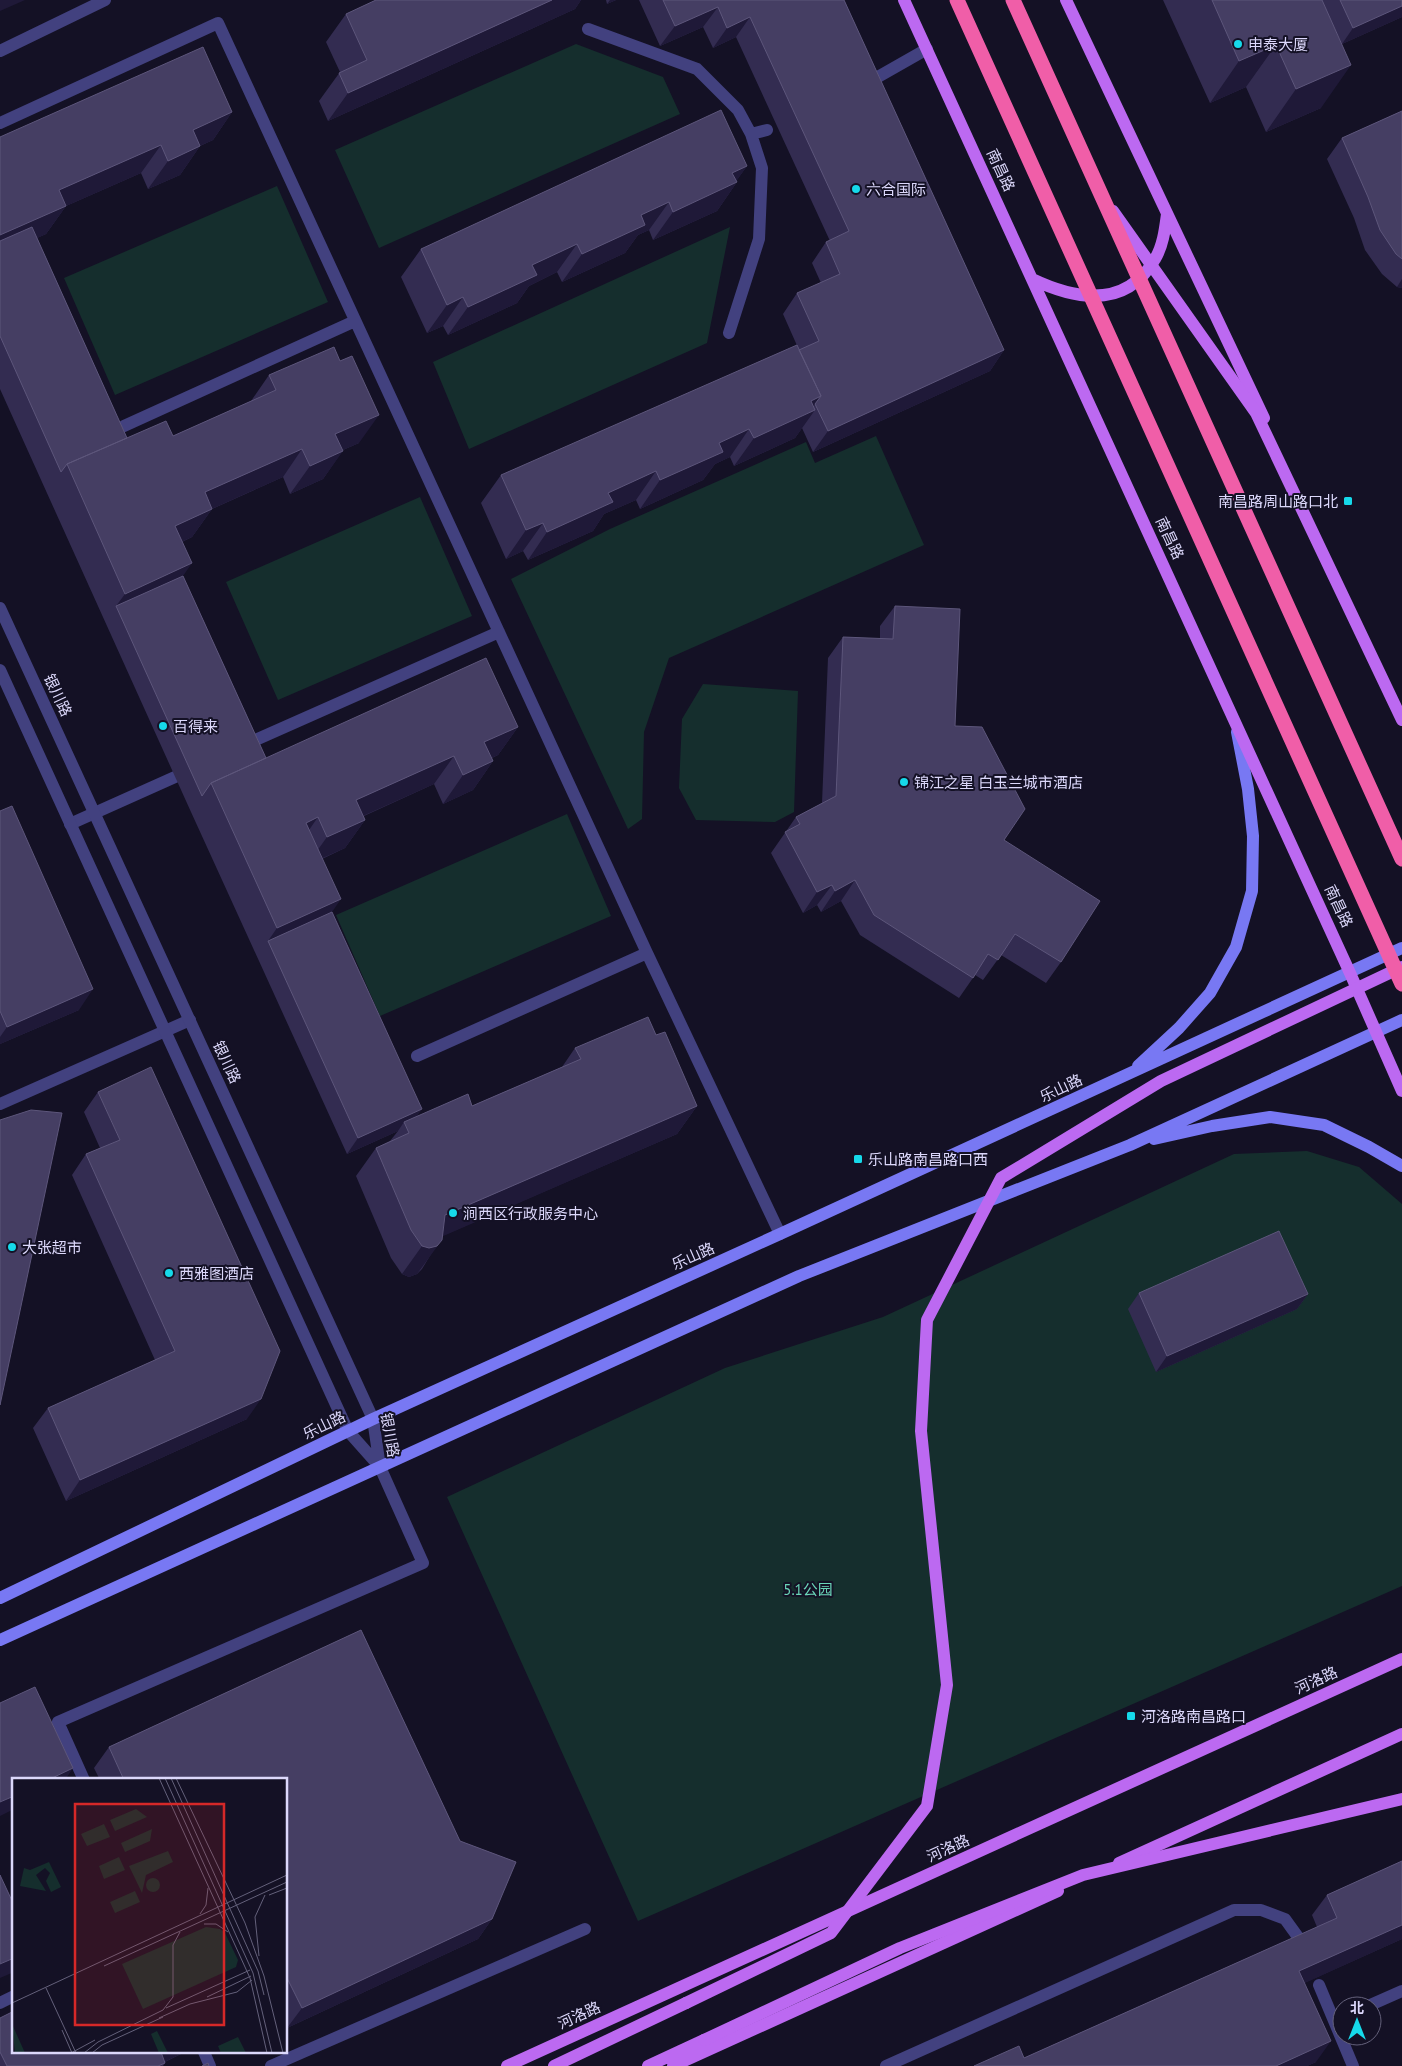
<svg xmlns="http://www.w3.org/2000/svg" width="1402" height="2066" font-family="'PT Sans','Noto Sans SC',sans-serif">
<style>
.green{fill:#152e2d}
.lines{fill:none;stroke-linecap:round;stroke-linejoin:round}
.lane{stroke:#42417f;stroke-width:12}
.street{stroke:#42417f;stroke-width:12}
.secondary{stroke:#7878f3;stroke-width:12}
.primary{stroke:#bc69f1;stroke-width:12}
.primary-bridge{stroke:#bc69f1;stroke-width:12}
.highway-bridge{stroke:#f05ea8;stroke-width:15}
.wall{fill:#332c51}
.shaded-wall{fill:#1f1938}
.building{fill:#453e63;stroke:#5d567b}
.poi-dot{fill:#16d9ea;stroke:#141125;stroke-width:2}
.labels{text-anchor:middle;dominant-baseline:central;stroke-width:4;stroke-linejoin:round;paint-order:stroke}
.poi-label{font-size:15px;fill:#dcd8fb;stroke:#141125;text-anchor:start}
.street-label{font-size:15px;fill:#dcd8fb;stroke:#141125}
.park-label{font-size:15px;fill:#6ad5b8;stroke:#141125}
.inset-road{fill:none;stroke:#64617b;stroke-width:1}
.view{fill:#d62828;fill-opacity:0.15;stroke:#d62828;stroke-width:2.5}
.inset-edge{fill:none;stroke:#dcd8fb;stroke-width:2.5}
</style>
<rect width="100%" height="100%" fill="#141125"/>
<path class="green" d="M576 44 663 77 680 114 379 248 335 150Z
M277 186 328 302 115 395 64 278Z
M730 227 707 343 469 449 433 362Z
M876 436 924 545 669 658 644 732 642 819 628 829 511 579 610 529 806 442 815 463Z
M420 497 472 616 278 700 226 582Z
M703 684 798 691 794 812 775 822 696 820 679 788 682 719Z
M567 814 611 916 380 1016 336 915Z
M1307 1151 1359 1167 1402 1204V1586L638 1921 447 1497 725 1368 883 1317 1234 1154Z"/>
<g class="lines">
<path class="lane" d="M588 29 697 69 738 110 751 134 762 168 759 239 729 333
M0 51 105 0
M869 82 927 49
M0 123 218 23 647 953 780 1234
M751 134 767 130
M124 426 355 321
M242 746 499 632
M70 824 175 777
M417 1056 647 953
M0 1104 190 1020
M84 1780 58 1722 423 1563 380 1467
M1319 1985 1353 2066
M0 2003 14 1996
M1368 2006 1402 1991
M204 2052 210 2066
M271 2066 585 1929
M886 2066 1234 1910H1261L1285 1919 1298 1937"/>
<path class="street" d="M0 608 373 1419 380 1467
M0 670 348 1431 380 1467"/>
<path class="secondary" d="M1138 1066 1179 1028 1210 993 1236 947 1252 891 1253 836 1248 789 1237 732
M1154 1139 1212 1126 1270 1117 1324 1125 1369 1147 1402 1166
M0 1598 373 1419 780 1234 1402 948
M0 1640 799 1276 1130 1145 1402 1020"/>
<path class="primary" d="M904 0 1350 973 1402 1091
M1066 0 1264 418
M1032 279C1076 300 1126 309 1155 259 1163 246 1165 229 1167 214
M1119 1863 1402 1734
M507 2066 1402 1659
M554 2066 686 2003
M648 2066 704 2040
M673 2066 1058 1891"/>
<path class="primary-bridge" d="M1113 211 1256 413 1402 720
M686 2003 831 1933 927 1806 947 1685 921 1431 927 1320 1001 1178 1161 1081 1402 967
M704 2040 900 1948 1083 1875 1402 1799"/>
<path class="highway-bridge" d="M957 0 1402 984
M1013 0 1402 859"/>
</g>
<path class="wall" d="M376 0H581L575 9 328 121 319 101 340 72 326 42 346 14Z
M606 0H616L607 4Z
M639 0H844L1004 350 990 371 813 452 802 428 795 438 734 466 730 457 715 464 703 480 640 509 636 500 604 514 593 531 528 560 523 551 506 559 481 503 501 475 799 350 783 314 797 293 821 283 812 263 826 242 830 241 736 37 713 48 703 27 660 46Z
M1163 0H1402V17L1342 44 1330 19 1321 108 1266 132 1246 87 1210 103Z
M1402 111V288L1397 287 1382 274 1365 250 1354 218 1327 159 1342 138Z
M232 112 213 140 200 146 180 175 148 189 141 173 66 206 46 234 37 238 127 438 173 436 251 401 269 375 359 443 343 450 323 479 290 494 283 477 212 509 192 537 182 542 183 576 266 758 518 727 498 755 492 758 493 761 473 790 443 804 434 784 364 816 365 820 345 848 322 859 332 912 417 1116 472 1106 562 1067 575 1048 656 1035 697 1106 677 1134 442 1236 422 1269 417 1274 409 1277 402 1274 391 1258 356 1176 376 1148 390 1141 398 1131 347 1154 191 812 0 389V137Z
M747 166 736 181 737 182 717 211 653 240 649 230 638 235 625 253 562 282 557 272 529 286 517 303 448 335 443 326 427 333 401 277 421 249Z
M895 606 955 726 1004 840 1061 962 1046 983 1001 955 983 980 975 975 959 998 860 935 841 901 821 912 817 905 803 913 771 853 796 817 822 803 828 658 843 637 880 639V626Z
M0 811 79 1010 0 1044Z
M98 1092 247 1419 66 1501 33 1428 48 1408 155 1360 72 1175 86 1154 100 1148 84 1112Z
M1139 1293 1308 1294 1297 1309 1156 1372 1128 1309Z
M361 1630 460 1841 516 1862 492 1919 478 1939 287 2028 286 2026V1780H100L94 1768 109 1747Z
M1402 1861V1939L1304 1983 1316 2062 1307 2066H974L1024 2058 1317 1927 1312 1915 1327 1895Z
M0 2018 14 2052H185L165 2062V2063L163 2066H0Z"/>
<path class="shaded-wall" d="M0 0H25L0 11Z
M552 0H581L575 9 328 121 348 93Z
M610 0H616L607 4Z
M1402 6V17L1342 44 1353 28Z
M718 7 703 27 660 46 675 26Z
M750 17 736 37 713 48 727 28Z
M1276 45 1246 87 1210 103 1239 61Z
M1351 65 1321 108 1266 132 1296 89Z
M232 112 213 140 173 158 193 130Z
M161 145 141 173 66 206 46 234 0 255V235L59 190Z
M200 146 180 175 148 189 168 161Z
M747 166 735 183 737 182 717 211 653 240 673 212 732 173Z
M669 202 649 230 638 235 625 253 562 282 582 254 641 215Z
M577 244 557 272 529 286 517 303 448 335 468 307 532 265Z
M1402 279V288L1397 287Z
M463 297 443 326 427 333 447 305Z
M1004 350 990 371 813 452 828 431Z
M821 396 809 413 815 410 795 438 734 466 754 438 811 401Z
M379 415 359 443 315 462 335 434Z
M749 429 730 457 715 464 703 480 640 509 660 480 719 443Z
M302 449 283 477 185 521 205 492Z
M343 451 323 479 290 494 310 466Z
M656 471 636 500 604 514 593 531 528 560 547 532 608 493Z
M212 509 192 537 155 554 175 526Z
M543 523 523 551 506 559 526 530Z
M192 563 172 592 116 606 125 594Z
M518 727 498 755 464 770 484 742Z
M454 756 434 784 336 828 356 800Z
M493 761 473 790 443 804 463 775Z
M318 817 298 846 306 823Z
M365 820 345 848 307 865 327 837Z
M855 880 841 901 821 912 835 891Z
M832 885 817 905 803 913 817 892Z
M341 899 321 928 268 941 277 928Z
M93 989 79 1010 0 1044V1037L7 1027Z
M697 1106 677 1134 425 1244 445 1215Z
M422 1109 411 1125 404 1122 398 1131 347 1154 358 1138Z
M442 1240 417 1274 409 1277 402 1274 422 1246Z
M1308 1294 1297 1309 1156 1372 1167 1356Z
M261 1399 247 1419 66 1501 80 1480Z
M73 1768 65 1780H48Z
M14 1796V1809L0 1816V1802Z
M492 1919 478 1939 287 2028 302 2008Z
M1402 1925V1939L1285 1992 1299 1971Z
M14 1958V1972L0 1978V1964Z
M1331 2041 1316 2062 1307 2066H1276Z
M159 2052H185L156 2066Z"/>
<path class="building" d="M376 0H552L348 93 339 73 367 60 346 14Z
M663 0H844L1004 350 828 431 815 404 821 396 799 350 819 341 797 293 840 274 826 242 849 231 750 17 727 28 718 7 675 26Z
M1212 0H1322L1351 65 1296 89 1276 45 1239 61Z
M1340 0H1402V6L1353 28Z
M203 47 232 112 193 130 200 146 168 161 161 145 59 190 66 206 0 235V137Z
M721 110 747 166 732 173 737 182 673 212 669 202 641 215 645 225 582 254 577 244 532 265 537 275 468 307 463 297 447 305 421 249Z
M1402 111V259L1396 254 1380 230 1368 197 1342 138Z
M32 227 127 438 67 464 61 472 0 336V241Z
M797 345 821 396 811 401 815 410 754 438 749 429 719 443 723 452 660 480 656 471 608 493 613 502 547 532 543 523 526 530 501 475Z
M334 347 340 361 352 356 379 415 335 434 343 451 310 466 302 449 205 492 212 509 175 526 192 563 125 594 67 464 166 421 173 436 276 390 269 375Z
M183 576 266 758 211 783 202 796 116 606Z
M895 606 960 609 955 726 982 727 1025 809 1004 840 1100 901 1061 962 1015 934 998 960 988 954 973 978 874 915 855 880 835 891 832 885 817 892 785 832 800 824 796 817 836 796 843 637 893 639Z
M486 658 518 727 484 742 493 761 463 775 454 756 356 800 365 820 327 837 318 817 306 823 341 899 277 928 211 783Z
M12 806 93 989 7 1027 0 1011V811Z
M332 912 422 1109 358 1138 268 941Z
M648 1017 656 1035 665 1032 697 1106 445 1215 442 1240 437 1246 429 1248 422 1246 411 1230 376 1148 409 1133 404 1122 468 1094 472 1106 581 1059 575 1048Z
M151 1067 280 1351 261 1399 80 1480 48 1408 175 1351 86 1154 120 1140 98 1092Z
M31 1110 62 1113 0 1405V1120Z
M1279 1231 1308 1294 1167 1356 1139 1293Z
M361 1630 460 1841 516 1862 492 1919 302 2008 286 1976V1780H124L109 1747Z
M35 1687 73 1768 48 1780H14V1796L0 1802V1703Z
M1402 1861V1925L1299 1971 1331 2041 1276 2066H974L1019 2046 1024 2058 1337 1918 1327 1895Z
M0 1875 14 1905V1958L0 1964Z
M14 2011V2052H161L165 2063 158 2066H7L0 2052V2018Z
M208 2063 209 2066H202Z"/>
<g class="poi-dot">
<circle cx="1238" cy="44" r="5"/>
<circle cx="856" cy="189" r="5"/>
<rect x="1343" y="496" width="10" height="10" rx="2.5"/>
<circle cx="163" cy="726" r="5"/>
<circle cx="904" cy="782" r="5"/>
<rect x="853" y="1154" width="10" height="10" rx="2.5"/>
<circle cx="453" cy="1213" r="5"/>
<circle cx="12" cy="1247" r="5"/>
<circle cx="169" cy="1273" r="5"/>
<rect x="1126" y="1711" width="10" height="10" rx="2.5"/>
</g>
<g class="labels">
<g class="poi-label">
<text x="1248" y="44">申泰大厦</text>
<text x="866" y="189">六合国际</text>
<text x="1338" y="501" text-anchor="end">南昌路周山路口北</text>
<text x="173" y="726">百得来</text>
<text x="914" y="782">锦江之星 白玉兰城市酒店</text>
<text x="868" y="1159">乐山路南昌路口西</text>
<text x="463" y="1213">涧西区行政服务中心</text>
<text x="22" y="1247">大张超市</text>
<text x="179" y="1273">西雅图酒店</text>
<text x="1141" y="1716">河洛路南昌路口</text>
</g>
<g class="street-label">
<text transform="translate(1001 170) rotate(65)">南昌路</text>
<text transform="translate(1170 538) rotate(65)">南昌路</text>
<text transform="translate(58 695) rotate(65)">银川路</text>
<text transform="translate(1339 906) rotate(65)">南昌路</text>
<text transform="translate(227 1062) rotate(65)">银川路</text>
<text transform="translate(1061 1088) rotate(-25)">乐山路</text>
<text transform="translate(693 1256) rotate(-24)">乐山路</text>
<text transform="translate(324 1425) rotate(-26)">乐山路</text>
<text transform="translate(390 1435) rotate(80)">银川路</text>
<text transform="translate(1316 1680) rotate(-24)">河洛路</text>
<text transform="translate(948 1848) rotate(-24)">河洛路</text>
<text transform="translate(579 2015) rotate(-24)">河洛路</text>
</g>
<g class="park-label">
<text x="808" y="1589">5.1公园</text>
</g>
</g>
<g transform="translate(12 1778)">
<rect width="275" height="275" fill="#141125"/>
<path d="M124 31 135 39 103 53 98 42ZM92 46 98 59 75 68 69 56ZM140 51 138 63 113 74 109 65ZM156 73 161 84 134 97 130 115 117 88ZM107 79 113 92 92 101 87 88ZM37 84 49 109 39 114 34 103 38 95 33 90 24 97 34 113 8 108 12 90 18 92ZM134 107a7 7 0 1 1 14 0a7 7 0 1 1-14 0ZM123 113 128 124 103 135 98 124ZM194 149 208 151 213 155 226 182 224 189 131 231 110 186ZM0 246 13 275H3ZM145 253 156 275H147L139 256ZM226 259 234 275H209L206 268Z" fill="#152e2d"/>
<path class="inset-road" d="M147 0 238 200 255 275M153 0 241 195 260 275M159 0 246 193 252 217M164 0 233 145 252 198 271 275M257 117 275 110M188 136 194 127 196 110M192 146H204L216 154M247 178 243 139 253 117M92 188 275 104M34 210 64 275M195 219 239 198M0 225 275 97M154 230 238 192M147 240 178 226 225 214 240 202M50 252 60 275M59 275 83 262M72 275 86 264 151 232 161 219V167L168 154M80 275 90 267 151 239"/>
<path class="view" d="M63 26H212V247H63Z"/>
<rect width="275" height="275" class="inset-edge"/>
</g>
<g transform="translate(1357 2021)"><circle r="24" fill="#141125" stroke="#64617b"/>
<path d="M0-4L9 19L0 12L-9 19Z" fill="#16d9ea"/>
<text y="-8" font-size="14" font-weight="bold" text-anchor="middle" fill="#dcd8fb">北</text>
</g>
</svg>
